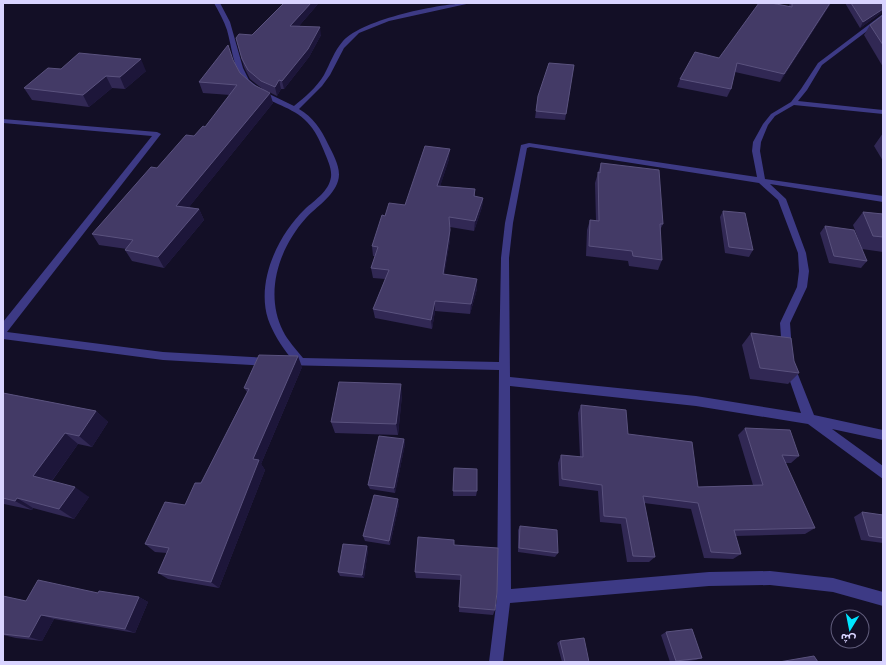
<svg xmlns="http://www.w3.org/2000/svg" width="886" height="665" font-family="Manrope,'Noto Sans Arabic',sans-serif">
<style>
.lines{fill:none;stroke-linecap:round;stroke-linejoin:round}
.street{fill:#3d3a85;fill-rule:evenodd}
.wall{fill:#312854}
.shaded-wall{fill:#1d163a}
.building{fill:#433a66;stroke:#5a527e}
</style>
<rect width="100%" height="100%" fill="#130f26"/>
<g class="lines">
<path class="street" d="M214 3H220L230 22 243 68 249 80 263 91 294 106C305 97 316 88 324 75 330 64 334 51 343 41 363 19 441 3 471 3L389 21 359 33 344 48 330 75 322 86 299 109C313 117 321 129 328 144 333 154 342 169 338 181 333 197 317 206 306 218 279 248 264 293 283 331 288 341 296 349 303 358L499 362 501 258 505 223 521 145 529 143 757 177 752 151 753 142 763 124 771 114 791 102 801 89 818 63 883 14V19L822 65 807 90 798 101 883 110V114L794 105 775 116 768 125 761 142 760 151 765 179 883 196V202L770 184 786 199 806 253 809 271 807 287 790 323 792 351 791 354H783L782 351 780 323 797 287 799 271 798 253 778 200 759 183 530 147 527 148 513 223 509 258 510 377 696 396 801 413 785 367 786 364 790 363 794 364 795 367 814 415 883 430V440L832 429 883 466V479L808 424 696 406 510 386 511 589 709 572 770 571 833 578 883 592V606L833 592 770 585 709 586 510 603 503 662H489L497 597 499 370 283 365 282 362 283 359 291 358C281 346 273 333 268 319 256 281 278 235 305 209 315 200 329 191 331 177 332 168 327 159 324 151 320 141 315 130 307 122 290 104 260 102 244 82 233 67 232 48 227 30 224 21 219 12 214 3Z
M3 119 157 132 161 134 7 332 163 352 269 358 273 359 274 362 273 365 269 366 163 360 3 339V322L152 136 3 123Z"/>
</g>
<path class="wall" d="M790 3H831L780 82 735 72 731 89 727 97 677 87 680 79 719 58 789 6Z
M845 3H883L881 13 860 28Z
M318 4 299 26 321 35 309 57 284 89H281L277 96 267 91 273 103 189 207 199 209 204 220 164 268 132 261 125 250 127 249 99 245 92 234 157 168 205 127 230 95 203 93 199 82 233 60 240 73 254 85 264 90 250 79 244 67 236 38 252 35Z
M883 15V67L864 35 870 25Z
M574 65 565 120 535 118 538 96Z
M61 69 146 71 125 89 112 88 89 107 32 100 24 88Z
M883 133V161L874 146Z
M449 159 440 186 475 189V197L483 198 482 207 474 231 450 227V240L444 274 477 289 470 314 435 311 432 329 375 318 373 309 385 279 373 278 371 268 375 256H373L372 246 385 216 405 205Z
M601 163 663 224 660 230 662 260 658 270 629 266 628 261 586 256 587 230 590 220 596 221 595 183Z
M723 211 753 250 749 257 725 253 720 217Z
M863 212 883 214V252L862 249 853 225Z
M825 226 867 261 861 268 829 263 820 233Z
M751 333 799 373 788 384 750 379 742 345Z
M302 367 261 464 265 470 219 588 168 579 158 573 167 553 155 552 145 544 185 505 201 483 247 392 244 388Z
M3 393 96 411 108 422 92 447 78 444 52 481 89 497 74 519 33 508 32 510 4 504 3 506Z
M402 395 398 435 335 433 331 422Z
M581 405 628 434 698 487 753 485 738 435 745 428 799 456 791 463H785L815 528 805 534 735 536 741 554 733 559 704 558 691 509 644 503 655 557 649 562H627L621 524 600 522 598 491 559 486 558 463 561 455 580 457 578 413Z
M404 439 405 444 395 493 370 489 368 485Z
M454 468 477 491 476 496H453Z
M399 504 390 545 365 541 363 536Z
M862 512 883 515V543L861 540 854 517Z
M520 526 558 553 555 557 518 552V530Z
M454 545 495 610 493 615 459 612 460 580 416 578 415 572Z
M368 550 364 578 340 576 338 572Z
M98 593 139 597 148 602 135 633 54 619 42 641 16 638 3 635V596L26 601Z
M666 632 702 658 696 660 681 662H670L661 635Z
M560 641 589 662H562L557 643Z"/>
<path class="shaded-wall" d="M311 3H318V4L292 34 290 26Z
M830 3H831L780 82 784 74Z
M883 9V10L881 13 860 28 863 22Z
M320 27 321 35 309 57 284 89 282 81Z
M141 59 146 71 125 89 120 77Z
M106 76 112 88 89 107 83 95Z
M279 80 281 89 277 96 275 87Z
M270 93 273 103 181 217 176 206Z
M450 149 449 159 437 196V186Z
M483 198 482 207 474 231 475 221Z
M199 209 204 220 164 268 158 257Z
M450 230V240L443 284V274Z
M477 279V289L470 314 471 304Z
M435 301V311L432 329 431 320Z
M298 356 302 367 261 464 265 470 219 588 211 582 253 459Z
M401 384 402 395 398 435 396 424Z
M96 411 108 422 92 447 79 436Z
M65 433 78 444 48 486 33 476Z
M404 439 405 444 395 493 394 488Z
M75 487 89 497 74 519 59 509Z
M17 498 33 508 32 510 15 501Z
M398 499 399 504 390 545 389 541Z
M367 546 368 550 364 578 362 575Z
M139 597 148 602 135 633 125 629Z
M41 615 54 619 42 641 29 637Z"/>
<path class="building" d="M284 3H311L290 26 320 27 308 49 282 81 279 80 275 87 261 81 248 70 242 59 236 38 239 34 252 35Z
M759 3H771L792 7V3H830L784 74 737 63 731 89 680 79 695 52 719 58Z
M851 3H883V9L863 22Z
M883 15V45L870 25Z
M228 45 233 60 240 73 254 85 270 93 176 206 199 209 158 257 125 250 133 240 92 234 151 167 157 168 186 135 194 136 203 126 205 127 237 85 199 82Z
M79 53 141 59 120 77 106 76 83 95 24 88 48 68 61 69Z
M549 63 574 65 566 114 536 111 538 96Z
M425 146 450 149 437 186 475 189 474 196 483 198 475 221 449 217 450 230 443 274 477 279 471 304 435 301 431 320 373 309 389 270 371 268 378 247 372 246 382 215 385 216 389 203 405 205Z
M601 163 659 170 663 224H660L662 260 633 256 632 251 589 246 590 220 599 221 598 172 600 173Z
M723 211 745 213 753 250 729 247Z
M863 212 883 214V237L873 236Z
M825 226 854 230 867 261 834 256Z
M751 333 791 338 794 361 799 373 760 368Z
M259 355 298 356 253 459 259 460 211 582 158 573 169 548 145 544 165 502 185 505 195 483H201L249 389 244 388Z
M339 382 401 384 396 424 331 422Z
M3 393 96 411 79 436 65 433 33 476 75 487 59 509 17 498 15 501 3 498Z
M581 405 626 410 628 434 692 442 698 487 763 485 745 428 790 430 799 456 782 455 815 528 734 530 741 554 711 552 698 503 643 496 655 557 633 556 626 518 604 516 602 485 562 479 561 455 583 457Z
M379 436 404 439 394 488 368 485Z
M454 468 477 469V491H453Z
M374 495 398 499 389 541 363 536Z
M862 512 883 515V538L869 536Z
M520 526 557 530 558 553 519 548Z
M418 537 454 540V545L498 548 497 592 495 610 459 607 461 575 415 572Z
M343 544 367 546 362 575 338 572Z
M38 580 98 593 99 591 139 597 125 629 41 615 29 637 3 634V596L26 601Z
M692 629 702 658 676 661 666 632Z
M584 638 589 662H565L560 641Z
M814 656 818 662H779Z"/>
<rect width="886" height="665" fill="none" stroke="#d9d4ff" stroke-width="8"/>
<g transform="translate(850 629) rotate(190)"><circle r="19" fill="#130f26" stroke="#625e7d"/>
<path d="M0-3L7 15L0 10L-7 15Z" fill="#00e5ff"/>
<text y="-6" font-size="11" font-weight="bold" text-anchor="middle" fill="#d9d4ff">ش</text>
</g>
</svg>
